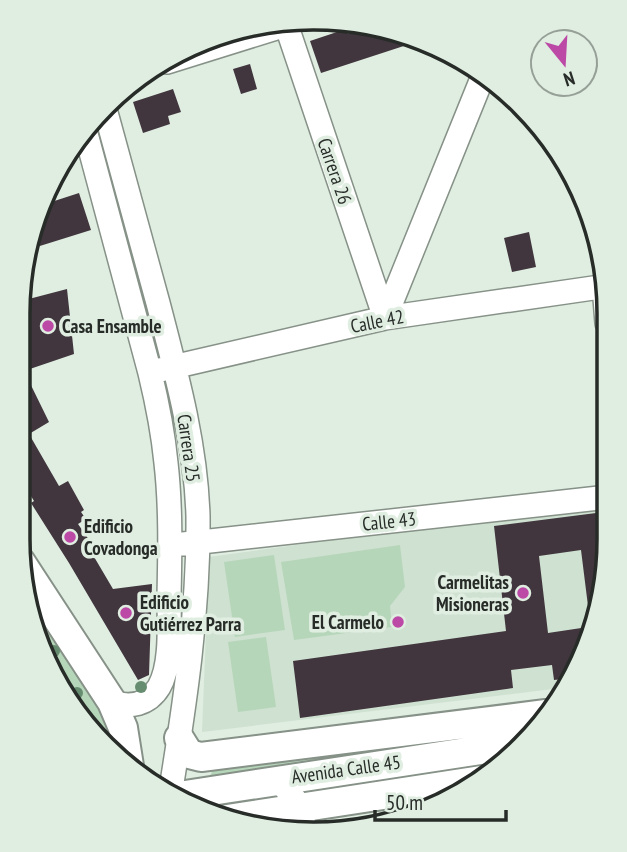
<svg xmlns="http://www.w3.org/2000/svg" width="627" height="852" font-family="'PT Sans Narrow',sans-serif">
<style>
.built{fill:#cfe1d1}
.green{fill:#b6d6ba}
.building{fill:#41363e}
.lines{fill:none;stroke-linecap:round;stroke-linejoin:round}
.minor-casing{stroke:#869187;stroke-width:26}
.major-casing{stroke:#869187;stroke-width:32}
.path{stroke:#7d867e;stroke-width:3.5;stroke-dasharray:5 5;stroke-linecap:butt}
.minor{stroke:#fff;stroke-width:23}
.major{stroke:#fff;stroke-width:28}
.tree{fill:#678d71}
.poi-dot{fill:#bb49a5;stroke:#e0ede1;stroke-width:2.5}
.labels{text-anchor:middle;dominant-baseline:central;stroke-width:7;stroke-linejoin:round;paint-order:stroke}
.street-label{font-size:19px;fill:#272c28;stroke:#e0ede1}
.poi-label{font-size:19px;font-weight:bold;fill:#272c28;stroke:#e0ede1;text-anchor:start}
.rim{fill:none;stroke:#272c28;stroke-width:3.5}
</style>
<rect width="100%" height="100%" fill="#e0ede1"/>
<path class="built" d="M608 502 609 558 569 687 202 732 209 557Z"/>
<path class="green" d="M400 545 405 587 390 606 392 627 294 640 281 562Z
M274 555 285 630 235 637 224 562Z
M22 574 101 703 113 754 104 748 57 687 28 615Z
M266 637 276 707 238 712 228 642Z
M322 748 324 761 210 776 216 763Z
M507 758 498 768 312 795 299 788Z"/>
<path class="building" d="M373 27 416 42 321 73 310 41 346 29 348 34Z
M250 64 257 89 241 94 233 69Z
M173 89 181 112 168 116 170 124 143 133 133 102Z
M79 193 91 230 27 250V237L42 205Z
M529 232 536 267 512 272 504 238Z
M67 289 74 354 24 371 49 422 29 434 59 486 68 481 84 510 81 512 86 519 78 524 94 547 90 550 113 589 152 584 149 675 138 680 69 563 31 503 34 501 20 478 25 300Z
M604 512 609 558 590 622 581 550 539 556 548 633 588 627 573 678 554 680 552 665 511 670 513 688 300 718 293 661 506 631 494 526Z"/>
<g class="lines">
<g class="minor-casing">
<path id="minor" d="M286 24 385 318
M167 62 289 24
M105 109C123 173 140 238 158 303 176 372 196 444 198 516 199 610 185 703 170 795
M85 130 150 373C157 402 163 432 166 463 171 507 170 552 169 597 169 623 172 665 159 687 148 705 130 708 112 702
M604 286 607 323
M385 318 483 76
M160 370 385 318 607 286
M183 544 608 497
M278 779 301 807 305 832"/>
</g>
<g class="major-casing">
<path id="major" d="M20 561 112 702 123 728 129 766
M179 738 189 754 201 757 546 714
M172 797 520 744
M227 819 481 780"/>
</g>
<path class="path" d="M51 672 69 676
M54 679C72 689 82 707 88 727"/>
<use href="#minor" class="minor"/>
<use href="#major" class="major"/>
</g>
<g class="tree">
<circle cx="54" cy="651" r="6"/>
<circle cx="141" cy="687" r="6"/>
<circle cx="77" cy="693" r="6"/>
</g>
<g class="poi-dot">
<circle cx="48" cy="326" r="7"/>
<circle cx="70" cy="537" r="7"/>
<circle cx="523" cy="593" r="7"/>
<circle cx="126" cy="613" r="7"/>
<circle cx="398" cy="622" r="7"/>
</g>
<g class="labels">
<g class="street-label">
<text transform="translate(335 171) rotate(71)">Carrera 26</text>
<text transform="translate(377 321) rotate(-11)">Calle 42</text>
<text transform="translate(189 448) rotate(82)">Carrera 25</text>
<text transform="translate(389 521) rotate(-6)">Calle 43</text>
<text transform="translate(346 769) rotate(-8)">Avenida Calle 45</text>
</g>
<g class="poi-label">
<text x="62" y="326">Casa Ensamble</text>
<text x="84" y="526">Edificio<tspan x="84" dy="22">Covadonga</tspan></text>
<text x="509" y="582" text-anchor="end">Carmelitas<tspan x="509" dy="22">Misioneras</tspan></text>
<text x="140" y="602">Edificio<tspan x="140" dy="22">Gutiérrez Parra</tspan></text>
<text x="384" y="622" text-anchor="end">El Carmelo</text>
</g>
</g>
<path d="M0 0H627V852H0ZM313 30H314A283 283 0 0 1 597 313V539A283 283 0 0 1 314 822H313A283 283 0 0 1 30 539V313A283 283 0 0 1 313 30Z" fill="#e0ede1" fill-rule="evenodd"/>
<path class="rim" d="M313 30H314A283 283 0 0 1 597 313V539A283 283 0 0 1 314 822H313A283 283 0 0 1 30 539V313A283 283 0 0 1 313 30Z"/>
<g transform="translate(564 63) rotate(162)"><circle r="33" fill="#e0ede1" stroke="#96a097" stroke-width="2"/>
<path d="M0-5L12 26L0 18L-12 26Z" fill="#bb49a5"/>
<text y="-10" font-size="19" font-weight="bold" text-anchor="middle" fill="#272c28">N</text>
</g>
<path d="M375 810v10h131v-10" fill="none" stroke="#272c28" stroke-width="3.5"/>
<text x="386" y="810" font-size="21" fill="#272c28" stroke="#e0ede1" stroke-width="5" paint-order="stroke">50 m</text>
</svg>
